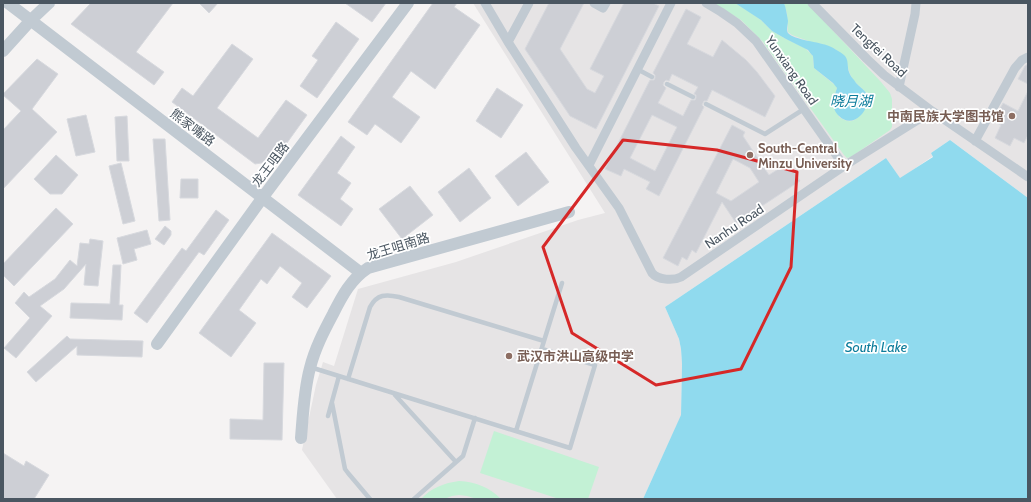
<svg xmlns="http://www.w3.org/2000/svg" width="1031" height="502" font-family="Cabin,'Noto Sans SC',sans-serif">
<style>
.education{fill:#e6e4e5}
.green{fill:#c3f1d5}
.water{fill:#90daee}
.building{fill:#cdcfd5;stroke:#d7d9de;fill-rule:evenodd}
.lines{fill:none;stroke-linecap:round;stroke-linejoin:round}
.service{stroke:#c1cad2;stroke-width:4.5}
.minor{stroke:#c1cad2;stroke-width:9}
.tertiary{stroke:#c1cad2;stroke-width:12}
.marked{fill:none;stroke:#d62828;stroke-width:3;stroke-linejoin:round}
.education-dot{fill:#8d6e63;stroke:#fff;stroke-width:1.5}
.labels{text-anchor:middle;dominant-baseline:central;stroke-width:3.5;stroke-linejoin:round;paint-order:stroke}
.street-label{font-size:13px;fill:#4a5661;stroke:#fff}
.education-label{font-size:13px;font-weight:bold;fill:#785e54;stroke:#fff;text-anchor:start}
.water-label{font-size:14px;font-style:italic;fill:#0c7c9b;stroke:#fff}
</style>
<rect width="100%" height="100%" fill="#f5f3f3"/>
<path class="education" d="M473 3H1028V198L950 140 931 153 933 156 900 179 886 158 665 307 679 339 681 349 682 364 681 416 643 499H337L302 450 316 385 323 362 334 366 358 289 456 262 578 220 605 213Z"/>
<path class="green" d="M713 3H735L748 11 761 20 772 31 786 39 805 48 813 56 814 68 836 86 837 88 834 97 839 117C843 119 847 122 851 121 859 121 870 102 867 95 865 90 860 87 856 83 849 76 848 67 846 58L835 49 822 44 811 42 792 35 788 32 787 14 784 3H807L881 82 890 93 892 99V127L890 130 851 157 847 158 844 155 763 42 741 20Z
M494 431 599 467 588 499H559L480 473Z
M459 481C476 482 489 487 501 499H477L467 496 459 495 452 496 444 499H421C431 488 444 483 459 481Z"/>
<path class="water" d="M735 3H784C786 8 787 15 788 21 788 24 786 30 788 33 794 40 820 42 829 46 834 48 840 52 844 55 849 59 847 67 849 72 850 75 852 78 854 80 860 90 871 90 867 105 863 117 850 127 839 116 830 108 834 97 837 88L833 83 814 68 813 56 811 54 808 50 786 39 772 31 761 20Z
M950 140 1028 198V499H643L681 415 682 364 681 349 679 339 665 307 886 158 900 178 933 157 931 153Z"/>
<path class="building" d="M91 3H173L136 52 164 72 154 85 71 24Z
M199 3H218L209 13Z
M345 3H386L372 22Z
M433 3H457L454 7 480 25 435 89 411 71 392 97 420 117 401 143 375 124 367 135 348 122Z
M549 3H584L560 49 587 89 595 93 604 76 590 69 624 3H653L659 6 596 129 570 116 525 49Z
M686 9 701 17 687 44 713 57 722 40 746 60 757 72 775 96 765 117 712 90 707 101H704L702 105 704 107 659 196 646 189 650 182 624 169 621 176 605 169 650 80H654L655 78V75L653 73ZM672 74 698 87 694 94 696 95V98L695 100H691L683 116 658 103 666 88 663 85 664 82 666 80 669 81ZM652 115 677 127 655 171 630 158Z
M336 22 359 39 317 98 300 86 318 60 312 56Z
M232 44 253 59 217 108 258 138 286 100 307 115 274 161 255 164 172 102 182 88 193 96Z
M37 59 58 74 32 109 57 132 3 189V130L21 111 3 95V94Z
M1028 64V84L1018 79 1025 66Z
M497 88 523 105 501 138 476 121Z
M1028 91V135L1024 143 1014 138 1010 146 995 138 1001 125 993 121 1003 103 1018 111Z
M86 115 95 152 76 156 67 119Z
M127 116 129 161H117L115 117Z
M732 125 745 132 743 136 769 175 788 163 800 181 736 223 722 202 696 253 692 250 687 260 682 257 678 266 663 258ZM733 159 750 168 759 182 731 201 716 193Z
M341 136 355 147 337 173 351 183 340 199 353 209 341 226 298 195Z
M153 139H165L170 220 159 221Z
M526 152 549 182 518 206 495 176Z
M56 155 78 175 62 194H50L34 179Z
M121 163 135 221 123 224 109 166Z
M469 168 491 198 460 222 438 192Z
M181 179H198V198H180Z
M410 186 433 215 402 239 379 209Z
M56 208 73 224 14 286 3 275V264Z
M216 210 229 220 204 255 199 252 147 323 134 313 182 248 186 251Z
M165 226 171 231V235L164 245 155 239Z
M147 230 151 244 134 249 137 260 123 264 117 238Z
M272 233 331 276 307 308 292 297 302 283 280 266 267 284 261 279 239 310 256 323 231 357 199 333Z
M90 239 103 241 98 286 84 285 86 264 64 289 40 306 52 316 16 358 4 348 30 318 15 303 24 292 29 297 55 279 70 260 77 266 80 243 89 244Z
M113 265H121L119 305H123L122 320 70 318 71 303 110 304Z
M67 336 70 339 143 341 142 357 77 355V346L36 382 27 372Z
M264 363H284L282 440 230 439V419L263 420Z
M3 453 24 466 26 461 49 475 34 499H3Z"/>
<g class="lines">
<path class="service" d="M637 69 652 77
M667 84 693 97
M706 104 765 134 804 109
M310 367 570 448 595 365 542 349
M348 379 370 307C377 294 386 294 399 297L544 341
M395 395 456 462
M332 403 345 469 348 473 370 499
M328 416 339 376
M516 431 562 283
M414 499 463 456 475 418"/>
<path class="minor" d="M485 3 508 42 576 148 619 208 652 273C658 280 673 281 681 277L844 166 932 111
M594 3 603 8 606 3
M706 3 721 12 737 23 756 41 844 166
M812 3 867 59 884 75 932 111 1028 177
M508 42 529 3
M899 87 915 14 916 3
M975 141 1015 68 1022 60 1028 57
M589 165 671 3"/>
<path class="tertiary" d="M8 3 361 273
M3 51 31 20 49 3
M157 344 263 197 408 3
M301 438C303 414 304 390 310 368 315 348 324 331 333 314 342 296 351 279 368 268L569 212"/>
</g>
<path class="marked" d="M623 140 717 150 797 172 791 267 741 369 656 385 572 333 543 247Z"/>
<g class="education-dot">
<circle cx="1012" cy="116" r="4"/>
<circle cx="750" cy="155" r="4"/>
<circle cx="509" cy="356" r="4"/>
</g>
<g class="labels">
<g class="street-label">
<text transform="translate(879 50) rotate(43)">Tengfei Road</text>
<text transform="translate(792 70) rotate(55)">Yunxiang Road</text>
<text transform="translate(193 127) rotate(37)">熊家嘴路</text>
<text transform="translate(270 164) rotate(-53)">龙王咀路</text>
<text transform="translate(734 226) rotate(-34)">Nanhu Road</text>
<text transform="translate(398 246) rotate(-17)">龙王咀南路</text>
</g>
<g class="education-label">
<text x="1004" y="116" text-anchor="end">中南民族大学图书馆</text>
<text x="758" y="148">South-Central<tspan x="758" dy="15">Minzu University</tspan></text>
<text x="517" y="356">武汉市洪山高级中学</text>
</g>
<g class="water-label">
<text x="851" y="101">晓月湖</text>
<text x="876" y="347">South Lake</text>
</g>
</g>
<rect width="1031" height="502" fill="none" stroke="#4a5661" stroke-width="8"/>
</svg>
